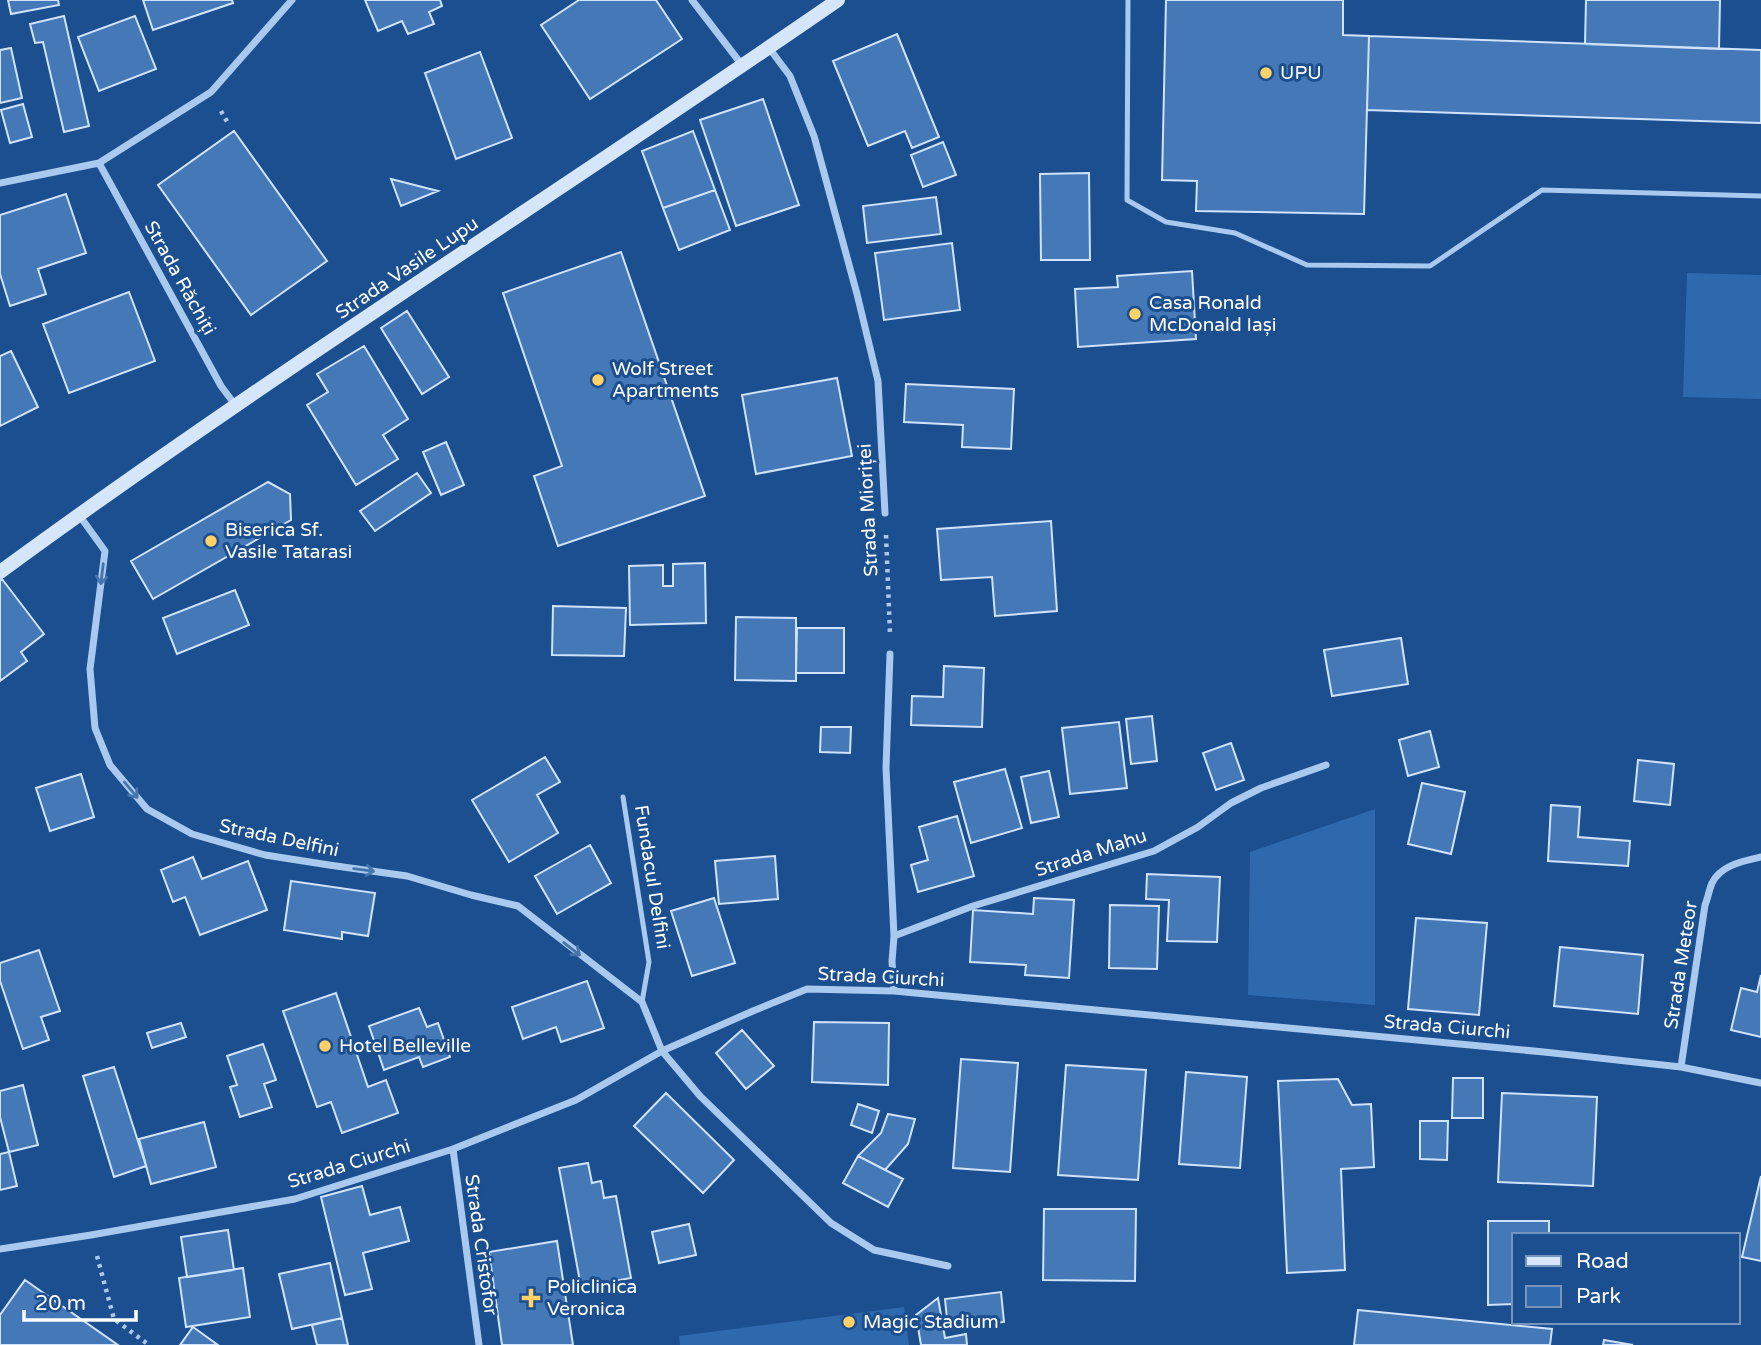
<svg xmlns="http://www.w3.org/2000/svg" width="1761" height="1345" font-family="'Varela Round',sans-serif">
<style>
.green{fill:#2e69ad}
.building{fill:#4478b7;stroke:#cfe3fa;stroke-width:2}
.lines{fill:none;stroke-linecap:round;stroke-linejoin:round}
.path{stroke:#a9c9ee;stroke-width:4.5;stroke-dasharray:3.5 5;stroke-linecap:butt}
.lane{stroke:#a9c9ee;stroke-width:5}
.street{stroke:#a9c9ee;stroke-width:7}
.secondary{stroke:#d6e6fa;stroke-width:14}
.oneway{stroke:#4674ac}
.poi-dot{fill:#ffd166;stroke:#1b4f8f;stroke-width:2.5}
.labels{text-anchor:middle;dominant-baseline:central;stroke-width:6;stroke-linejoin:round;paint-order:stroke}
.poi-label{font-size:19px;fill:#fff;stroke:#1b4f8f;text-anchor:start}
.street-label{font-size:19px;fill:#fff;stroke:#1b4f8f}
</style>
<rect width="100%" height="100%" fill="#1b4f8f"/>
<path class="green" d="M1687 273 1761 275V399L1683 397Z
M1375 809V1005L1248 995 1250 852Z
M904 1307 909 1345H680L679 1336Z"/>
<path class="building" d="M8 0H58L59 5 11 14Z
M143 0H232L233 3 153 30Z
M365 0H440L442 6 429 12 434 24 408 34 402 21 378 31Z
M579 0H656L682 39 590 99 541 25Z
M1166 0H1343V35L1369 36 1364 214 1196 211 1197 181 1162 180Z
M1586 0H1720L1719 49 1585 44Z
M64 16 89 126 64 132 43 42 35 43 30 24Z
M135 16 156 69 99 91 78 37Z
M897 34 939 137 912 148 905 131 868 146 833 61Z
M1369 36 1761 50V123L1367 110Z
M11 48 22 98 0 103V50Z
M480 52 512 138 456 159 425 73Z
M763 99 799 205 736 226 700 120Z
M23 104 32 137 10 143 1 110Z
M234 131 327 261 251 315 158 185Z
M693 131 715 190 663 208 642 151Z
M943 142 956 175 923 187 911 155Z
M1089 173 1090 260H1041L1040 174Z
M391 179 438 191 401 206Z
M715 190 730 230 679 250 663 208Z
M66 194 86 253 38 269 46 294 10 306 0 274V215Z
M936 197 941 234 867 243 863 206Z
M952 243 960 310 884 320 875 253Z
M621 252 705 496 558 546 534 476 562 466 503 293Z
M1192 271 1196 339 1078 347 1075 289 1118 287 1117 276Z
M129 292 155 361 69 393 43 324Z
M407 311 449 377 422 394 381 328Z
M364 346 408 419 383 435 398 459 356 485 307 405 328 392 317 374Z
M11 351 38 407 0 426V356Z
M837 378 852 456 756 474 742 395Z
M906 384 1014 389 1011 449 962 447 963 425 904 422Z
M446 442 464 485 441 495 423 452Z
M417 473 431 493 375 531 360 511Z
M268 482 290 494 291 520 153 599 131 561Z
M1051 521 1057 611 995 616 992 577 941 580 937 529Z
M705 563 706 623 630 625 629 566 663 565V586H673V564Z
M2 579 44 634 21 652 27 661 0 681V581Z
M235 590 249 625 177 654 163 618Z
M553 606 626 608 624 656 552 655Z
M736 617 796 618V681L735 680Z
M797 628H844V673H796Z
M1401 638 1408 684 1332 696 1324 650Z
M944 666 984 668 982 727 911 725 912 696 943 697Z
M1152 716 1157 761 1131 764 1126 719Z
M1119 722 1127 788 1070 794 1062 728Z
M821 727H851L850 753 820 752Z
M1430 731 1439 767 1408 776 1399 740Z
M1231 743 1244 780 1216 790 1203 753Z
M545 757 560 782 537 795 558 833 509 862 472 800Z
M1638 760 1674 764 1670 805 1634 801Z
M1005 769 1022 828 971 843 954 782Z
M1049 771 1059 817 1031 823 1021 777Z
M81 774 94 817 50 831 36 788Z
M1422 783 1465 792 1451 854 1408 844Z
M1551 805 1580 807 1578 837 1630 841 1628 866 1548 861Z
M957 816 974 876 918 892 911 865 928 860 919 827Z
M590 845 611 883 557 914 535 876Z
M775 856 778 899 719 904 715 861Z
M193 857 202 879 248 861 267 910 200 935 185 897 173 902 161 870Z
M1147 874 1220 877 1217 942 1167 941 1169 900 1146 899Z
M291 881 375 893 368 936 342 932V939L284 930Z
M714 898 735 963 692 976 671 911Z
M1034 898 1074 900 1069 978 1025 975 1026 965 970 962 973 910 1033 914Z
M1110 905 1159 906 1157 969 1109 968Z
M1416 918 1487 923 1479 1015 1408 1009Z
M1560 947 1643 955 1638 1014 1554 1006Z
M39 950 60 1011 41 1017 49 1040 23 1049 0 981V963Z
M1761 975V1037L1731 1030 1741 988 1757 992Z
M587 981 604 1028 561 1042 556 1027 523 1039 512 1007Z
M336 993 368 1087 386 1080 398 1113 342 1133 331 1102 317 1107 283 1011Z
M419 1008 427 1027 438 1023 450 1057 423 1067 419 1057 384 1070 369 1026Z
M814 1022 889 1023 888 1085 812 1082Z
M181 1023 186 1037 152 1048 147 1033Z
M742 1030 774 1066 746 1089 716 1053Z
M263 1044 276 1080 264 1084 272 1107 240 1117 230 1087 237 1085 227 1056Z
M961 1059 1018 1063 1010 1172 953 1168Z
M1066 1065 1146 1070 1138 1180 1058 1175Z
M114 1067 146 1166 114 1177 83 1076Z
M1186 1072 1247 1077 1240 1168 1179 1164Z
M1453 1078H1483V1118H1452Z
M1338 1079 1352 1105 1371 1104 1374 1167 1341 1169 1345 1270 1287 1273 1278 1081Z
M23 1085 38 1145 9 1152 0 1117V1091Z
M666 1093 734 1160 703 1193 634 1126Z
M1502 1093 1597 1097 1593 1186 1498 1182Z
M858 1104 879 1111 872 1133 851 1125Z
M888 1114 915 1119 908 1144 885 1170 858 1156 881 1133Z
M1420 1121H1448L1447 1160 1420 1159Z
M204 1122 216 1167 151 1184 139 1139Z
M9 1152 17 1186 0 1190V1154Z
M858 1156 903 1179 888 1207 843 1183Z
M588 1163 592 1183 601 1181 604 1198 616 1196 631 1278 581 1287 559 1168Z
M1761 1176V1261L1742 1257Z
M362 1186 370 1215 400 1207 409 1241 363 1253 372 1289 345 1295 321 1197Z
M1044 1209H1136L1135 1281 1043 1280Z
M1488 1221H1549V1235H1514V1304L1488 1305Z
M689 1224 696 1255 659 1263 652 1232Z
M228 1230 234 1270 187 1277 181 1237Z
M557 1241 573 1345H502L489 1252Z
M330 1263 342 1318 292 1329 279 1274Z
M243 1268 250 1317 186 1327 179 1278Z
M25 1280 118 1345H0V1315Z
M1001 1292 1004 1322 948 1329 945 1299Z
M938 1298 945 1338 966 1334 967 1345H921L916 1315Z
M1358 1310 1552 1329 1550 1345H1354Z
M342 1318 348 1345H317L312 1325Z
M193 1327 218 1345H180Z
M1604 1340 1633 1345H1603Z"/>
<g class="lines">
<path class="path" d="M221 111 229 125
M886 535 890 634
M97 1256 114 1319 149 1345"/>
<path class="lane" d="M1128 0 1127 200 1166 222 1235 233 1307 265 1430 266 1542 190 1761 196
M623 797 649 962 642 1002"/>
<path class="street" d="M692 0 742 65
M769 48 790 76 814 136 857 294 878 381 885 513
M99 163 221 386 236 406
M0 183 99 163 211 92 292 0
M79 515 105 551 90 669 95 728 110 765 147 809 192 834 265 855 329 865 407 876 471 895 518 906 642 1002 662 1051 700 1096 831 1223 874 1250 948 1266
M890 654 886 768 894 936 892 961 894 991
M894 936 973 906 1154 851 1198 827 1231 803 1261 788 1326 765
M1681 1067 1705 905C1708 898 1709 890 1712 883 1721 865 1743 861 1761 857
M453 1149 479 1345
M0 1249 91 1235 295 1199 453 1149 576 1100 662 1051 753 1011 807 989 894 991 1544 1052 1681 1067 1761 1083"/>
<path class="secondary" d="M0 572C273 372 560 192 838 0"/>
</g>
<defs><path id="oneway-shaft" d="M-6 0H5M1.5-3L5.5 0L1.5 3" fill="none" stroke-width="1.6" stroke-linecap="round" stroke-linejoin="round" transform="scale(1.75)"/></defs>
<g class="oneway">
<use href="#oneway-shaft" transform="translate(102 574) rotate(97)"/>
<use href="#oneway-shaft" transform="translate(131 790) rotate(50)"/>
<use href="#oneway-shaft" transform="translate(364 870) rotate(8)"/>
<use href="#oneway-shaft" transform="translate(572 949) rotate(38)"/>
</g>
<g class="poi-dot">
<circle cx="1266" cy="73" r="7"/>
<circle cx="1135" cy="314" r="7"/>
<circle cx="598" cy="380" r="7"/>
<circle cx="211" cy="541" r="7"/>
<circle cx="325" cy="1046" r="7"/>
<path d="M527.5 1287.5h7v7h7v7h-7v7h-7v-7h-7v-7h7z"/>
<circle cx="849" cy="1322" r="7"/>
</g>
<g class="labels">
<g class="poi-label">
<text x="1280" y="73">UPU</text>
<text x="1149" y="303">Casa Ronald<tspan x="1149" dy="22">McDonald Iași</tspan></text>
<text x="612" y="369">Wolf Street<tspan x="612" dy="22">Apartments</tspan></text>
<text x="225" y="530">Biserica Sf.<tspan x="225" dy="22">Vasile Tatarasi</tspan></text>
<text x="339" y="1046">Hotel Belleville</text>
<text x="547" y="1287">Policlinica<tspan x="547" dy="22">Veronica</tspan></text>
<text x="863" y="1322">Magic Stadium</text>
</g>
<g class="street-label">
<text transform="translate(407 268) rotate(-34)">Strada Vasile Lupu</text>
<text transform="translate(180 278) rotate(61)">Strada Răchiți</text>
<text transform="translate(868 510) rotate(-93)">Strada Mioriței</text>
<text transform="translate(279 838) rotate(12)">Strada Delfini</text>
<text transform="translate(1091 853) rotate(-18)">Strada Mahu</text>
<text transform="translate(652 877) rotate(81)">Fundacul Delfini</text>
<text transform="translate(1681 965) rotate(-81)">Strada Meteor</text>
<text transform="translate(881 977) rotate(3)">Strada Ciurchi</text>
<text transform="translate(1447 1027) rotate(5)">Strada Ciurchi</text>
<text transform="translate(349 1164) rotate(-17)">Strada Ciurchi</text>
<text transform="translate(481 1245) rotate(82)">Strada Cristofor</text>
</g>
</g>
<rect x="1512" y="1233" width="228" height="91" fill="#1b4f8f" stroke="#7695bc" stroke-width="2"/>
<rect x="1526" y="1256" width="35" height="10" fill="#d6e6fa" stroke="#7695bc" stroke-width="2"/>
<text x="1576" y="1268" font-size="21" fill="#ffffff">Road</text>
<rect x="1526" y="1286" width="35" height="21" fill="#2e69ad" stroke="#7695bc" stroke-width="2"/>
<text x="1576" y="1303" font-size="21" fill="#ffffff">Park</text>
<path d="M24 1310v10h112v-10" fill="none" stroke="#ffffff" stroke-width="3.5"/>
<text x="35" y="1310" font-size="21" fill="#ffffff" stroke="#1b4f8f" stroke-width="5" paint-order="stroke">20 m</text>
</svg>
